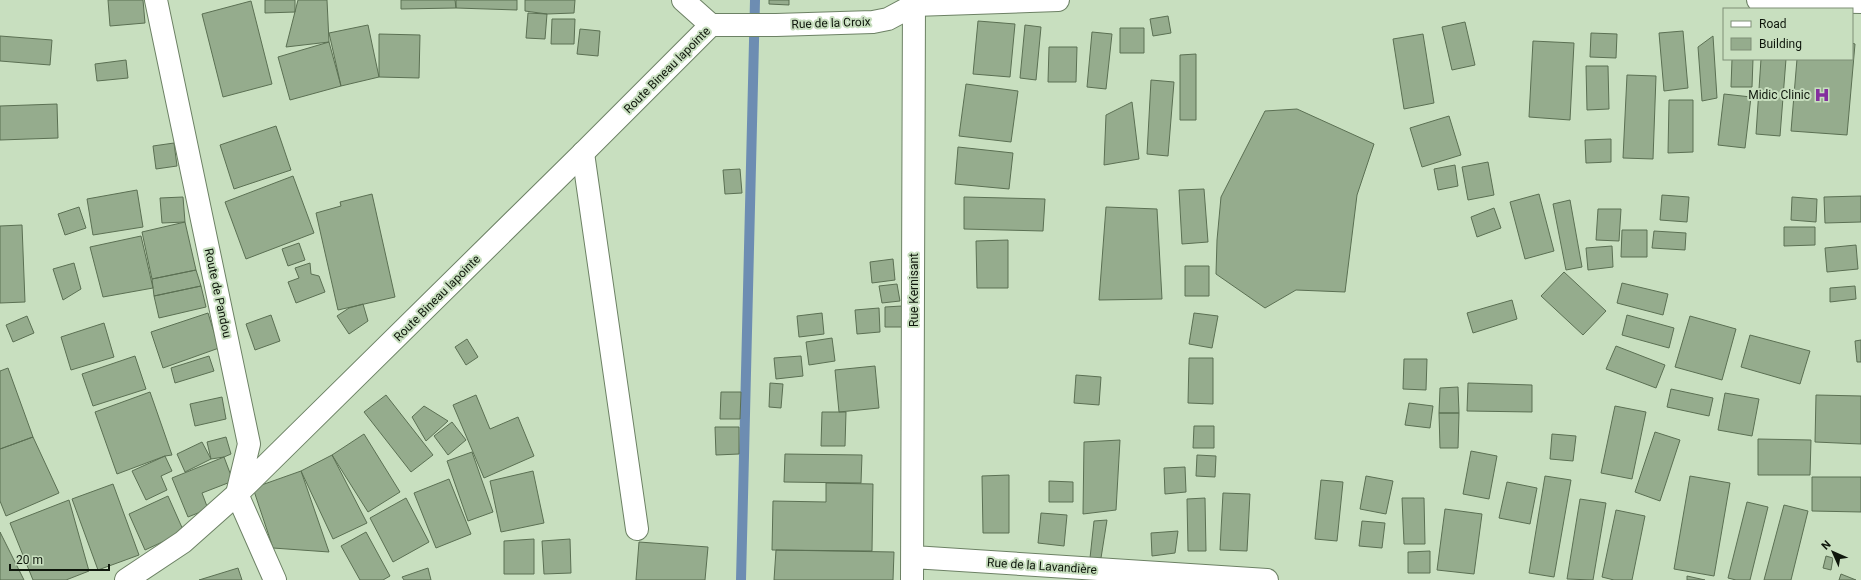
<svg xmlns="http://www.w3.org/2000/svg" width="1861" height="580" font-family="Roboto,sans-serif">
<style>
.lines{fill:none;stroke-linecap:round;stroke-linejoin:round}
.stream{stroke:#6d8db2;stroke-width:10}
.building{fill:#95ac8d;stroke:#5b7053}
.street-casing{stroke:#6c8164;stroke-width:24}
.secondary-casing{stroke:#6c8164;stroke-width:24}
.street{stroke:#fff;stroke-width:22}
.secondary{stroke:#fff;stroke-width:22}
.labels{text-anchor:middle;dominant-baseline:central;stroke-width:4;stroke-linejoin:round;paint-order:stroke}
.street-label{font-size:12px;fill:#0f170c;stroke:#c8dfbf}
.poi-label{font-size:12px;fill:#0f170c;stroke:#c8dfbf;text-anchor:end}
</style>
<rect width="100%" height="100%" fill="#c8dfbf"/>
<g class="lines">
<path class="stream" d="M741 580 755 0"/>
</g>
<path class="building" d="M108 0H143L145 23 110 26Z
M265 0H295V12L265 13Z
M298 0H327L329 42 286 47Z
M401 0H455L456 8 401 9Z
M456 0H517V10L456 8Z
M525 0H575L574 13 547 14 525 11Z
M769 0H789V5L769 4Z
M251 1 272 84 223 97 202 14Z
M528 13 547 14 545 39 526 38Z
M1168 16 1171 33 1153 36 1150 19Z
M552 19H575L574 44H551Z
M978 21 1015 24 1010 77 973 74Z
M1465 22 1475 65 1452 70 1442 27Z
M368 25 379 77 341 86 329 33Z
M1025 25 1041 27 1036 80 1020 78Z
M1120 28H1144V53H1120Z
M580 29 600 31 598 56 577 54Z
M1683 31 1688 88 1664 91 1659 33Z
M1092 32 1112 34 1106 89 1087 87Z
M1591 33 1617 34 1616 58 1590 57Z
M379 34 420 35 419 78 379 77Z
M1423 34 1434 103 1404 109 1393 39Z
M0 36 52 40 50 65 0 61Z
M1713 36 1717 98 1702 101 1698 47Z
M1533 41 1574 43 1570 120 1529 117Z
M329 42 341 86 290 100 278 57Z
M1852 43 1855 44 1847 135 1791 131 1797 59H1852Z
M1049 47H1077L1076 82H1048Z
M1196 54V120H1180V55Z
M1732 59H1753L1752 87H1731Z
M1761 59H1786L1780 136 1756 134Z
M126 60 128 78 97 81 95 64Z
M1586 66H1608L1609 109 1587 110Z
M1627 75 1656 76 1653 159 1623 158Z
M1151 80 1174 82 1168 156 1147 154Z
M966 84 1018 91 1011 142 959 136Z
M1724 94 1751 97 1745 148 1718 145Z
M1669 100H1693V152L1668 153Z
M1132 102 1139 159 1104 165 1106 115Z
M57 104 58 138 0 140V106Z
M1297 109 1374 144 1357 195 1345 292 1296 290 1265 308 1216 274 1217 240 1221 197 1265 111Z
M1449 116 1461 155 1422 167 1410 128Z
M276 126 291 170 234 189 220 145Z
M1611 139V162L1586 163 1585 140Z
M174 143 177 166 156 169 153 146Z
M958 147 1013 153 1009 189 955 184Z
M1488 162 1494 195 1468 200 1462 167Z
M1455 165 1458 186 1438 190 1434 169Z
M740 169 742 193 725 194 723 170Z
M293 176 314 233 246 259 225 202Z
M1204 189 1208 242 1182 244 1179 190Z
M137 190 143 227 93 235 87 199Z
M372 194 395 297 338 310 316 213 341 206 340 202Z
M1539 194 1554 251 1525 259 1510 202Z
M1662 195 1689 197 1687 222 1660 220Z
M1861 196V222L1825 223 1824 197Z
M183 197 185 222 162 223 160 198Z
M964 197 1045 199 1043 231 964 229Z
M1792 197 1817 199 1816 222 1791 220Z
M1570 200 1582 267 1566 270 1553 204Z
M79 207 86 228 65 235 58 214Z
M1106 207 1157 209 1162 299 1099 300Z
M1494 208 1501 228 1477 237 1471 217Z
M1598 209H1621L1619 241 1596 240Z
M185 222 196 270 152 279 142 232Z
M22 225 25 302 0 303V226Z
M1784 227H1815V245L1784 246Z
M1622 230H1647V257H1621Z
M1654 231 1686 233 1685 250 1652 248Z
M141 236 153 288 103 297 90 247Z
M1008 240V288H977L976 241Z
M299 243 305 260 288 266 282 249Z
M1856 245 1858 269 1827 272 1825 248Z
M1612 246 1613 267 1588 270 1586 248Z
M893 259 895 280 872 283 870 262Z
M74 263 81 289 63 300 53 269Z
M310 263 311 274 319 276 325 292 296 303 288 282 299 278 295 268Z
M1185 266H1209V296H1185Z
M196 270 201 286 154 296 152 279Z
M1564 272 1606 311 1583 335 1541 296Z
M1622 283 1668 294 1663 315 1617 303Z
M897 284 900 301 882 303 879 286Z
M201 286 206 307 159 318 154 296Z
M1855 286 1856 299 1830 302V288Z
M1512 300 1517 319 1473 333 1467 313Z
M363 304 368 321 349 334 337 316 349 308Z
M902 306V327H885V307Z
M879 308 880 332 857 334 855 310Z
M208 313 219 348 163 368 151 332Z
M822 313 824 334 799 337 797 316Z
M1194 313 1218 316 1212 348 1189 344Z
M271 315 280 341 255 350 246 324Z
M1627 315 1674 328 1669 348 1622 335Z
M27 316 34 333 13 342 6 325Z
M1690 316 1736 329 1722 380 1675 367Z
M104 323 114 357 71 370 61 337Z
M1750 335 1810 351 1800 384 1741 367Z
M832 338 835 361 809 365 806 342Z
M467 339 478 357 466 365 455 347Z
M1861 340V362H1857L1855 341Z
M1616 346 1665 365 1656 388 1606 369Z
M135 356 146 389 93 406 82 374Z
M209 356 214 371 175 383 171 368Z
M801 356 803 376 776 379 774 358Z
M1189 358H1213V404L1188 403Z
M1404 359H1427L1426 390 1403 389Z
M875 366 879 408 839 412 835 370Z
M8 368 33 437 0 449V371Z
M1076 375 1101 377 1099 405 1074 403Z
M770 383 783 384 781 408 769 407Z
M1468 383 1532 385V412L1467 411Z
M1458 387 1459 413H1439L1440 388Z
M1671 389 1713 398 1709 416 1667 407Z
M150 392 172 455 165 456 117 474 95 412Z
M721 392H741L740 419H720Z
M1725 393 1759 399 1752 436 1718 430Z
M386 395 433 455 411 472 364 412Z
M476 395 490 429 518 417 534 456 484 478 453 405Z
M1816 395 1861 396V444L1815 442Z
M222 397 226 419 195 426 190 404Z
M1409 403 1433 406 1430 428 1405 425Z
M424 406 448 421 426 441 412 417Z
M1615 406 1646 412 1632 479 1601 473Z
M822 412H846L845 446H821Z
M1439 413H1459L1458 448H1440Z
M452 422 466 440 448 455 434 436Z
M1194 426H1214V448H1193Z
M715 427H739V454L716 455Z
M1655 432 1680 440 1660 501 1635 492Z
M364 434 400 492 368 512 332 455Z
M1552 434 1576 436 1573 461 1550 459Z
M33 437 59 493 6 516 0 501V449Z
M226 437 231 454 224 457 211 459 207 442Z
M1758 439 1811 440 1810 475H1758Z
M1120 440 1116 510 1083 514 1084 442Z
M202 442 211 459 185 472 177 454Z
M1471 451 1497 456 1489 499 1463 494Z
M472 452 493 512 468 521 447 461Z
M785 454 862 455 861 483 784 482Z
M332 455 367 523 333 539 301 471Z
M1197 455 1216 456 1215 477 1196 476Z
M165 456 172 471 161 476 167 490 146 500 132 471Z
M224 457 233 481 202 493 208 509 188 517 172 478Z
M1185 467 1186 492 1165 494 1164 468Z
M301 471 329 552 273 548 253 488Z
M533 471 544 523 501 532 490 481Z
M1009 475V533H983L982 476Z
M1366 476 1393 481 1386 514 1360 509Z
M1545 476 1571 480 1554 577 1529 573Z
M1690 476 1730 483 1714 576 1674 569Z
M1812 477H1861V512L1812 511Z
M449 479 471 534 436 548 414 493Z
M1321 480 1343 482 1337 541 1315 539Z
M1049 481 1073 482V502H1049Z
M1507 482 1537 488 1530 524 1499 518Z
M826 483 873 484 872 551 772 550 773 501 826 502Z
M113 484 139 555 98 570 72 499Z
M1223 493 1250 494 1247 551 1220 550Z
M168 496 184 532 145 550 129 514Z
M406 498 429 542 393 562 370 518Z
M1205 498 1206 551H1188L1187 499Z
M1402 498H1424L1425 544H1404Z
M1580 499 1606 503 1593 580 1567 579Z
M69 500 89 571 66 580H33L10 523Z
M1747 502 1768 507 1750 580H1736L1728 578Z
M1784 505 1808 511 1791 580H1764Z
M1445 509 1482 514 1474 574 1437 570Z
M1616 510 1645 516 1632 580H1614L1602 577Z
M1041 513 1067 515 1064 546 1038 543Z
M1107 520 1101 558H1090L1094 521Z
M1362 521 1385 523 1382 548 1359 546Z
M1178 531 1175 553 1152 556 1151 533Z
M0 532 24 580H0Z
M366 532 390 576 383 580H360L341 546Z
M534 539V574H504V541Z
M570 539 571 573 544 574 542 541Z
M639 542 708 547 705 580H636Z
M776 550 894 552 893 580H774Z
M1430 551V573H1408V552Z
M1826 556 1833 558 1831 570 1823 568Z
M238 568 242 580H199Z
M428 568 431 580H404L402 577Z
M1841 574 1856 580H1839Z
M1687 576 1705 580H1687Z"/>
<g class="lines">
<g class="street-casing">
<path id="street" d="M683 0 711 25
M583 153 637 529
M913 557 1267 580
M126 580 183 542 237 494 275 580
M912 580 914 0"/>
</g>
<g class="secondary-casing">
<path id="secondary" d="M156 0 249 444 237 494
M1758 0 1861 2
M237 494 583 153 711 25H776L873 22 888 19 914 5 1058 0"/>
</g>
<use href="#street" class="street"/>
<use href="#secondary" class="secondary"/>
</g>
<defs>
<g id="hospital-bare" transform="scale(1.2)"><path d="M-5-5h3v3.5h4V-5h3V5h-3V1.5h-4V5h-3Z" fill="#84309e" stroke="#c8dfbf" stroke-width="2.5" paint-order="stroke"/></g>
</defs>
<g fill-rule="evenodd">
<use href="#hospital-bare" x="1822" y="95"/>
</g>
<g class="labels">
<g class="street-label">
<text transform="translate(831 23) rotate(-2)">Rue de la Croix</text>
<text transform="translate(667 70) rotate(-45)">Route Bineau lapointe</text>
<text transform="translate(914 290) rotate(-90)">Rue Kernisant</text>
<text transform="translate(218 293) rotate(78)">Route de Pandou</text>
<text transform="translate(437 298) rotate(-45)">Route Bineau lapointe</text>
<text transform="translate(1042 566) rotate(4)">Rue de la Lavandière</text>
</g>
<g class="poi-label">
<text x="1810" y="95">Midic Clinic</text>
</g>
</g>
<rect x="1723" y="8" width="130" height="52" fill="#c8dfbf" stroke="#7e8f77"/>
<rect x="1731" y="21" width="20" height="6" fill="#ffffff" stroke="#7e8f77"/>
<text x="1759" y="28" font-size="12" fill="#0f170c">Road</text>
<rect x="1731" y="38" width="20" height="12" fill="#95ac8d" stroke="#7e8f77"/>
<text x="1759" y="48" font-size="12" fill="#0f170c">Building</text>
<g transform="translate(1833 552) rotate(315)" stroke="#c8dfbf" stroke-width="3" paint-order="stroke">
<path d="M0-3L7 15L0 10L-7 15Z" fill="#0f170c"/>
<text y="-6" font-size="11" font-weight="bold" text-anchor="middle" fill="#0f170c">N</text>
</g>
<path d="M10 564v6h99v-6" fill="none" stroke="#0f170c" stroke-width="2"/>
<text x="16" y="564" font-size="12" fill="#0f170c" stroke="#c8dfbf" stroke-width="3" paint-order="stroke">20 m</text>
</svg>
